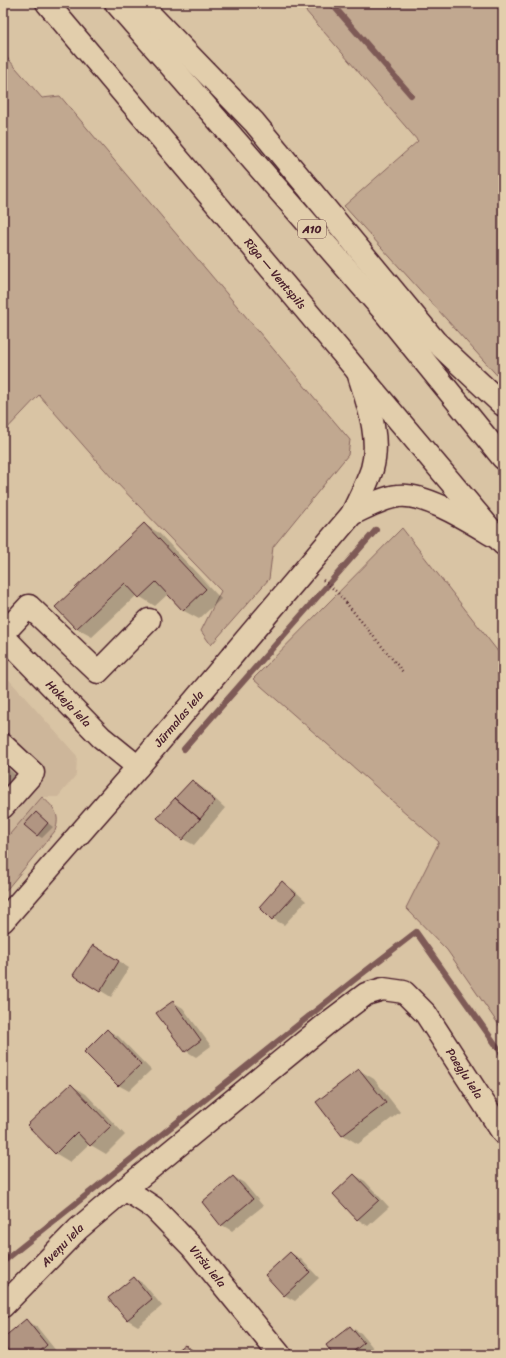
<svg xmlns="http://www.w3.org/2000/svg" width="506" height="1358" font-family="Sriracha,sans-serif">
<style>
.built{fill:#cdb69a}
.green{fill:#c1a890;stroke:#86645e}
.shadow{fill:#0003}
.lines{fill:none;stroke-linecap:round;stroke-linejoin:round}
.stream{stroke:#7e5a57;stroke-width:6}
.building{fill:#b19582;stroke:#4a1f2b}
.minor-casing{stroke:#4a1f2b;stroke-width:25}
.major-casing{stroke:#4a1f2b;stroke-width:25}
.highway-casing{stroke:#4a1f2b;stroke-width:25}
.path{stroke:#4a1f2b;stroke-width:2.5;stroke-dasharray:1 3;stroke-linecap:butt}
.minor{stroke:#e2ceac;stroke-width:22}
.major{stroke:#e2ceac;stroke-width:22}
.highway{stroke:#e2ceac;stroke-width:22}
.labels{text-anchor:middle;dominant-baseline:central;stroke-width:3;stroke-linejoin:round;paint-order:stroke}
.shield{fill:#e2ceac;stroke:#785452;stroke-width:1}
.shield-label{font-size:11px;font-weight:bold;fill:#4a1f2b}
.street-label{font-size:12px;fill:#4a1f2b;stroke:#e2ceac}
</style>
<rect width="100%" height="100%" fill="#d9c4a4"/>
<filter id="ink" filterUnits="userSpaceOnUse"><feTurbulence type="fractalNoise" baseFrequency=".025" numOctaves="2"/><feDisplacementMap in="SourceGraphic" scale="8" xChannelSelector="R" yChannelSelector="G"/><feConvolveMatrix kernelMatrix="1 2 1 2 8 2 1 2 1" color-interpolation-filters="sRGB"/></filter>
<g filter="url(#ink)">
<path class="built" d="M3 673 77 756 76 775 58 797H42L3 842Z"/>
<path class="green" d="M299 3H503V382L344 206 418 141Z
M3 53 42 98 60 96 350 440 348 455 273 547 269 579 211 645 201 631 221 591 112 478 39 395 3 433V89L4 88 3 87Z
M402 528 503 658V1031L447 950 406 908 439 842 253 679Z
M42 797C54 807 61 815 55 831L3 894V842Z"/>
<path class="shadow" d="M144 524 159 533 221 599 199 619 184 611 168 594 155 606 137 595 92 637 77 629 56 607Z
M3 764 20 779 3 797Z
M192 782 203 788 225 808 194 845 183 839Z
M36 814 53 827 42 838 37 835Z
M283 883 293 889 306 901 284 925 273 919 260 907Z
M104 952 129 968 111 997 75 975Z
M173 1002 183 1008 211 1046 196 1057 186 1051Z
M107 1030 118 1036 151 1070 129 1091 118 1085Z
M359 1070 374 1079 400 1112 358 1144 343 1135 317 1102Z
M71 1085 86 1094 125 1135 106 1154 89 1144 70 1162 55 1153Z
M355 1175 365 1181 389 1207 368 1226 357 1219Z
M234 1177 244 1183 263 1206 232 1231 222 1225Z
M291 1253 301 1259 319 1278 295 1301 284 1295Z
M134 1278 144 1284 162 1306 138 1326 128 1320 110 1298Z
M26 1321 37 1327 57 1352 53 1355H14L3 1342V1340Z
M350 1327 361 1333 374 1349 367 1355H335Z
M185 1345 196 1351 199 1355H173Z"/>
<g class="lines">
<path class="stream" d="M331 3 411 95
M184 749 376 530
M3 1262 354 980 416 932 503 1055"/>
</g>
<path class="building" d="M144 523 206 589 183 611 156 582 139 598 125 583 76 629 55 607Z
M192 780 215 801 200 819 175 798Z
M175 798 200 819 182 840 157 818Z
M36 812 48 823 37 836 24 825Z
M282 881 296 894 272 920 259 907Z
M93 945 119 961 100 992 73 975Z
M173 1001 201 1040 185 1052 156 1013Z
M107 1029 141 1064 118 1086 84 1052Z
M359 1069 386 1103 342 1136 316 1102Z
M71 1084 111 1126 90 1146 77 1132 55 1154 27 1125Z
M354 1174 379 1200 357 1220 333 1194Z
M233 1176 253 1199 221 1226 202 1202Z
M290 1252 310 1272 284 1296 265 1275Z
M134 1277 152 1299 127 1320 108 1298Z
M26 1319 47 1345 36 1355H12L3 1344V1338Z
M350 1326 364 1343 349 1355H333L326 1345Z
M185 1344 194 1355H171Z"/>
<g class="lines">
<g class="minor-casing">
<g id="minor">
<path d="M3 634 29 606 98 672 149 620"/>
<path id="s1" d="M3 636 101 737 138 767"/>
<path d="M3 745 33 773 3 807"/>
<path id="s2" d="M125 1189 154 1208 192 1247 280 1355"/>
<path id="s3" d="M3 1306 78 1229 125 1189 325 1025 366 994 383 989 404 992 426 1014 503 1133"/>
</g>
</g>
<g class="major-casing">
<g id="major">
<path d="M352 514C367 507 382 498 398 496 425 492 472 523 496 537"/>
<path id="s4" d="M3 921 138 767 352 514C359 499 367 484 372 469 381 437 367 402 358 372"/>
</g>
</g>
<g class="highway-casing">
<g id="highway">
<path id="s5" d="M47 3 503 544"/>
<path d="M116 3 382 309 503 458"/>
<path d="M139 3 254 122 435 341 503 405"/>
</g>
</g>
<path class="path" d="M323 580 338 593 403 672"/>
<use href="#minor" class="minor"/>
<use href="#major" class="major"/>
<use href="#highway" class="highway"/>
</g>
</g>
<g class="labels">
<rect class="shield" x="298" y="220" width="28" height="18" rx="3"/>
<g class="shield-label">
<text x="312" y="229">A10</text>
</g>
<g class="street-label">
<text stroke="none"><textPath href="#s5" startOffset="354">Rīga — Ventspils</textPath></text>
<text stroke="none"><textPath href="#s1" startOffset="94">Hokeja iela</textPath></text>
<text stroke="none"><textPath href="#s4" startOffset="268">Jūrmalas iela</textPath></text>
<text stroke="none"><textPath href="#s3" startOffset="620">Paegļu iela</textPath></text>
<text stroke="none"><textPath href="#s3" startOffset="85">Aveņu iela</textPath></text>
<text stroke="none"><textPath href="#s2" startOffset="114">Viršu iela</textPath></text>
</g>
</g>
<rect width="506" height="1358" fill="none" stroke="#e2ceac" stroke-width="16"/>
<rect x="8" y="8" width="490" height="1342" fill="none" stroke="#4a1f2b" stroke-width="1.5" filter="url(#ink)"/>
</svg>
